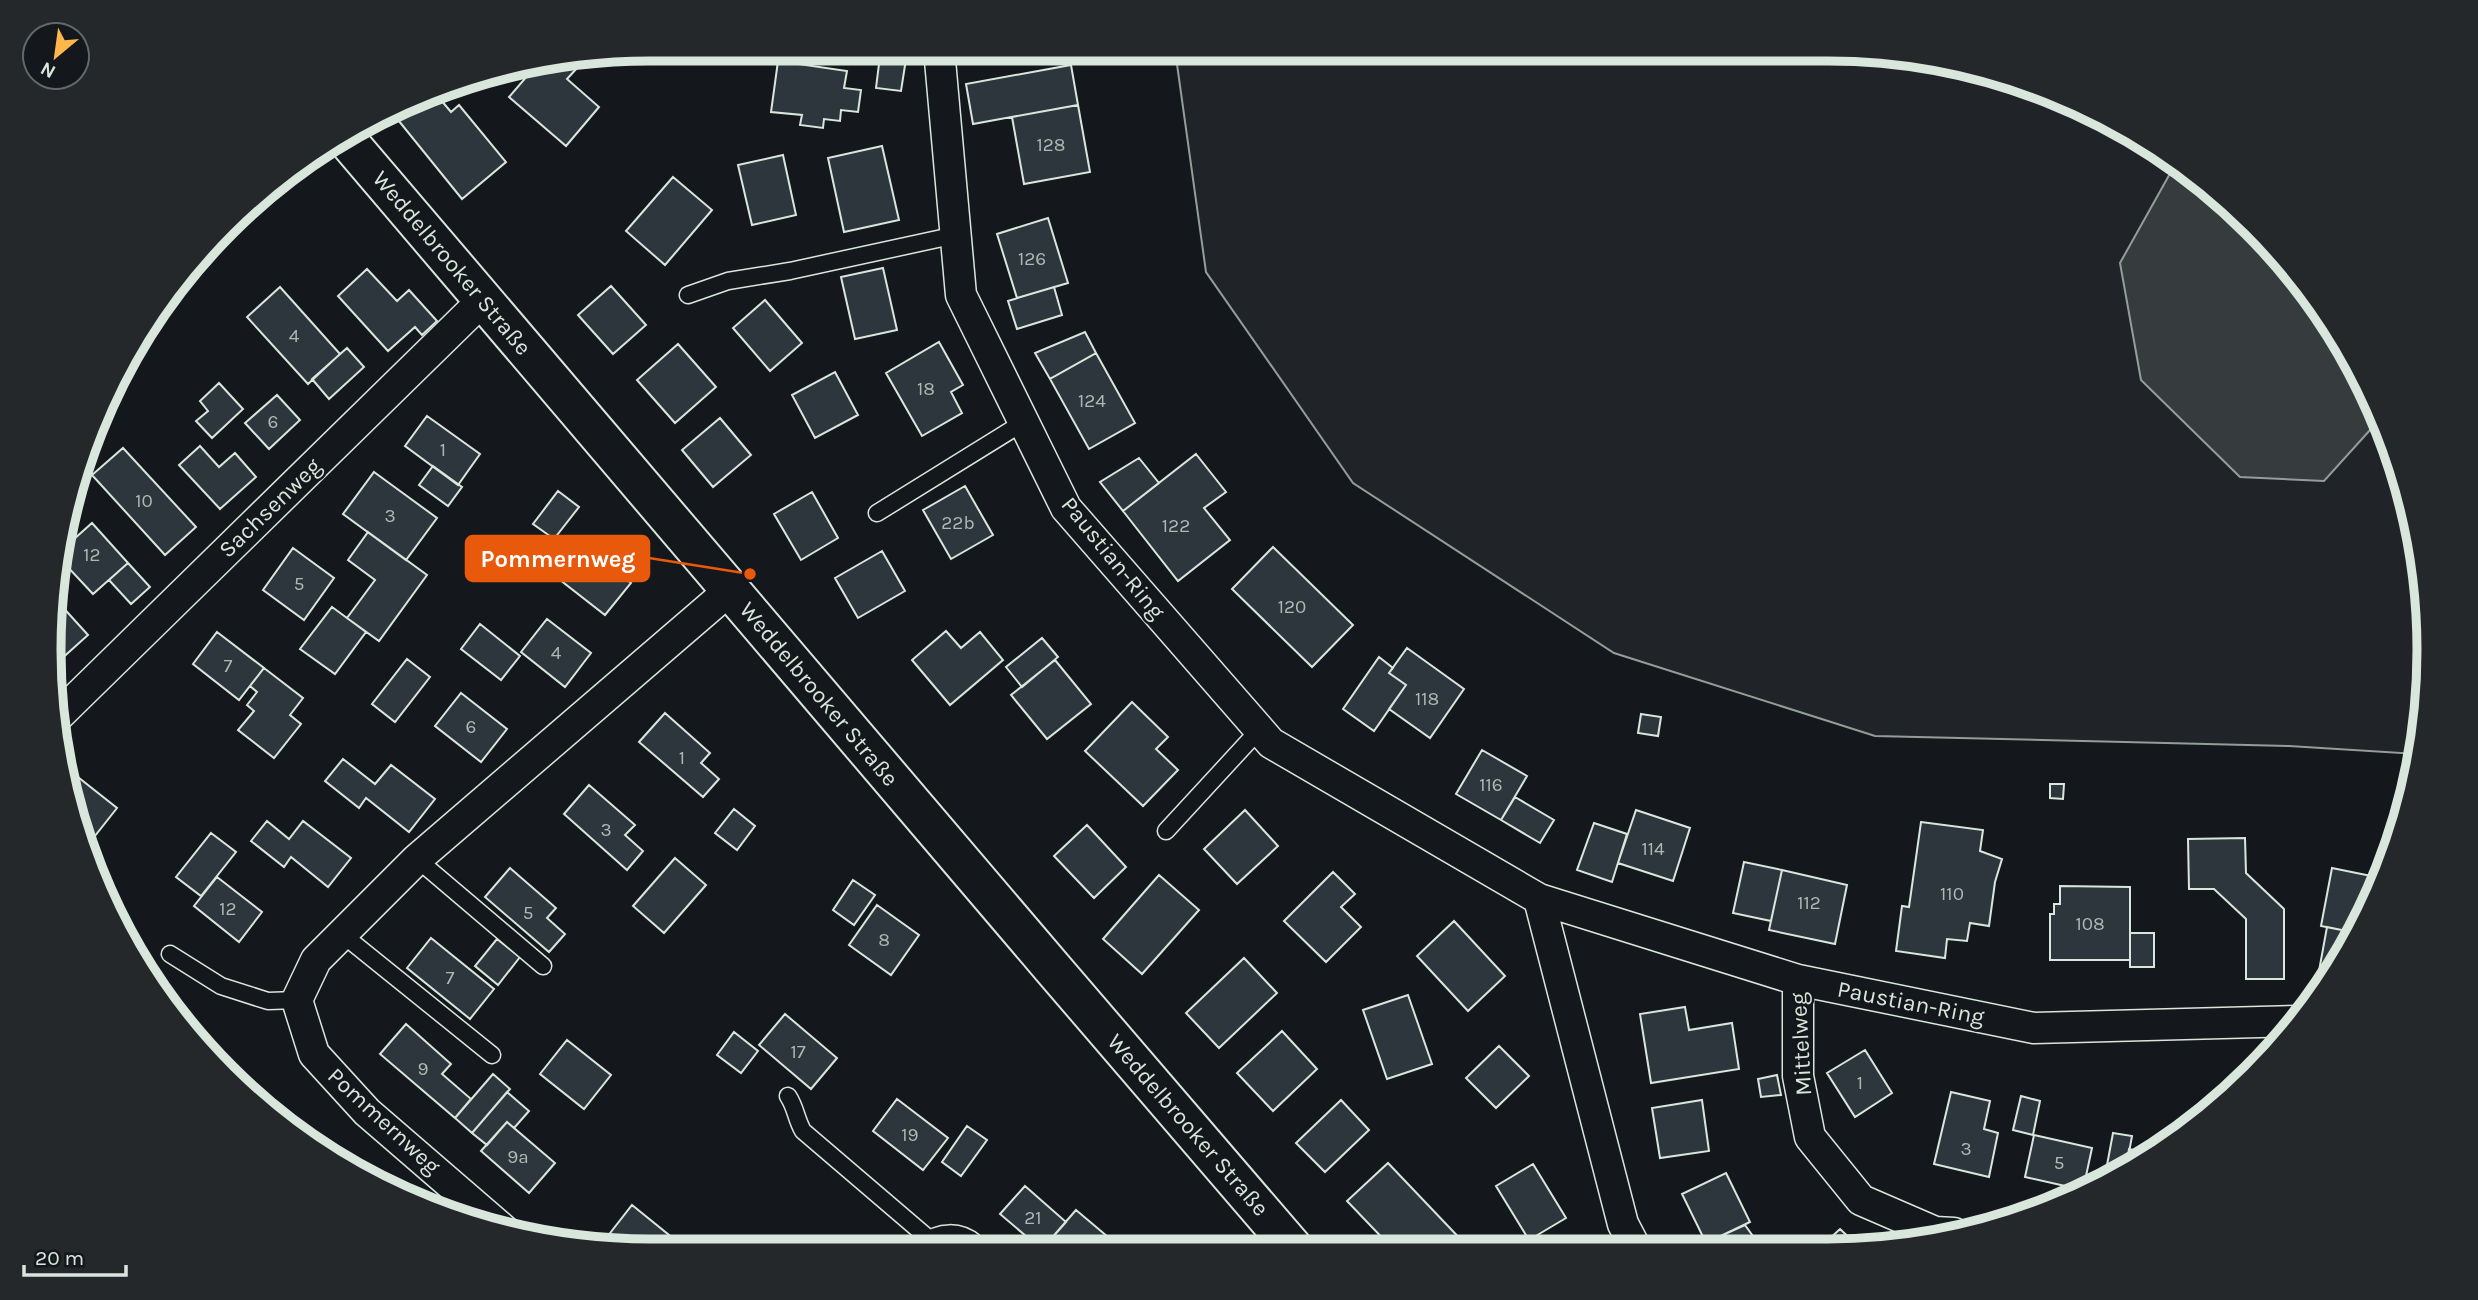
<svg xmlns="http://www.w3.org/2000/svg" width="2478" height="1300" font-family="Karla,sans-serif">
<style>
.green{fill:#202428;stroke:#939e99;stroke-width:2}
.water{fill:#363b3e;stroke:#939e99;stroke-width:2}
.building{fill:#2c363c;stroke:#d8e6dc;stroke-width:2}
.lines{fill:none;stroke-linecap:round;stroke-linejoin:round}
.lane-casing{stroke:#d8e6dc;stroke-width:19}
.street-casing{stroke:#d8e6dc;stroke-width:33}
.secondary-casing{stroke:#d8e6dc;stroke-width:42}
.lane{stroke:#14181c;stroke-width:16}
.street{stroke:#14181c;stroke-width:30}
.secondary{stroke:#14181c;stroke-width:38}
.labels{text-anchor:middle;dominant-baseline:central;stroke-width:5;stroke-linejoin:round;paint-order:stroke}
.number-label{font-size:19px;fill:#adbab4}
.street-label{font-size:23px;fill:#d8e6dc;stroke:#14181c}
.rim{fill:none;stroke:#d8e6dc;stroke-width:9}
.leader{fill:none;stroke:#e8590c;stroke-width:2.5}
.callout-dot{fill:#e8590c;stroke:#14181c;stroke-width:2.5}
.callout{fill:#e8590c;stroke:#e8590c;stroke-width:2.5}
.callout-label{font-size:24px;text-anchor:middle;font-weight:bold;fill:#fff}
</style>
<rect width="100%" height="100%" fill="#14181c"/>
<path class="green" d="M1175 50H1867L1984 70 2094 111 2194 173 2280 254 2349 350 2397 457 2424 572 2428 690 2417 754 2289 746 1875 736 1614 653 1353 483 1206 272Z"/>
<path class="water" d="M2181 165 2194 173 2280 254 2349 350 2380 419 2324 481 2240 477 2141 380 2120 263 2172 170Z"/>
<path class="building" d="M880 56 906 59 901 91 876 88Z
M778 61 847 71 844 88 861 90 858 112 841 110 840 121 824 119 823 128 800 125 802 115 771 112Z
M572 62 578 67 567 79 599 107 566 146 509 97 534 68Z
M1071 65 1078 105 973 124 966 84Z
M435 93 451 112 459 105 506 162 462 199 394 115Z
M1078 105 1090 172 1024 184 1012 117Z
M882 146 899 220 844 232 828 158Z
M783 155 796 215 752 225 738 165Z
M673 177 712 210 665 265 626 231Z
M1048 218 1068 283 1017 298 997 234Z
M883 268 897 330 855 339 841 277Z
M367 269 397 301 409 290 437 321 422 335 415 327 388 351 338 296Z
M611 286 646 325 613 354 578 315Z
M280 287 340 354 308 384 247 317Z
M1054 287 1062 315 1017 329 1008 301Z
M765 300 802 343 770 371 733 328Z
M1085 332 1096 353 1050 379 1035 353Z
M939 342 963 385 951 392 962 413 922 436 886 373Z
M678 344 716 387 675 423 637 380Z
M347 348 364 367 329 399 312 379Z
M1096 353 1135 423 1089 449 1050 379Z
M835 372 858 415 815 438 792 395Z
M219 383 243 409 212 438 196 421 208 411 200 401Z
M277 395 300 420 269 449 245 423Z
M427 416 480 454 458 485 405 446Z
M720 418 751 455 713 487 682 450Z
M200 446 219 467 235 453 256 477 220 509 179 465Z
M123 448 196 527 165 555 92 475Z
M1196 454 1226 492 1204 508 1230 540 1178 581 1123 511Z
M1139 458 1159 483 1123 511 1100 482Z
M433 466 462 487 448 506 419 485Z
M374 472 437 518 406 560 343 514Z
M965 486 993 535 951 559 923 510Z
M558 491 579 507 554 539 533 524Z
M812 492 838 538 801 560 774 514Z
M92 523 128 563 93 594 63 562 64 548Z
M368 532 427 575 379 641 347 618 375 580 348 560Z
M580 543 631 583 605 615 555 576Z
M1273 547 1353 625 1312 667 1232 589Z
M293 548 334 578 304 620 263 590Z
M882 551 905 591 858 618 835 578Z
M128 563 150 587 131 604 109 580Z
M59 603 88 635 59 661 54 656Z
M332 607 366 632 335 674 300 649Z
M547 619 591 653 565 687 521 652Z
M480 624 520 656 501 680 461 649Z
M946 631 961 648 980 632 1003 660 950 705 912 660Z
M217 632 264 668 239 700 193 664Z
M1042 638 1058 657 1022 687 1006 667Z
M1407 648 1464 689 1430 738 1389 709 1406 685 1389 673Z
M1379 657 1393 668 1389 673 1406 685 1374 731 1343 709Z
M407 659 430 677 395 722 372 704Z
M1055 660 1091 704 1047 739 1011 695Z
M264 668 303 698 290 715 301 724 274 758 238 730 254 711 247 705 257 692 250 686Z
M461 693 507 729 481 762 435 726Z
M1132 702 1168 737 1156 749 1178 770 1143 806 1085 751Z
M665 713 710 753 701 763 719 779 703 797 639 742Z
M1641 714 1661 717 1658 736 1638 733Z
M1482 750 1527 776 1501 820 1456 794Z
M343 759 375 784 391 765 435 799 409 832 366 798 359 808 325 781Z
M69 770 117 808 87 846Z
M2050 784H2064L2063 799 2050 798Z
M589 785 635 825 625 835 643 851 627 870 564 814Z
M1515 797 1554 820 1540 843 1501 820Z
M734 809 755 826 737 850 715 833Z
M1245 810 1278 846 1237 884 1204 849Z
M1636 810 1690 828 1673 881 1618 863Z
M267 821 289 839 303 821 351 858 328 887 291 857 284 867 251 841Z
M1921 822 1983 830 1980 851 2002 859 1995 882 1989 926 1970 923 1967 941 1947 939 1945 958 1896 951 1902 906 1909 907Z
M1594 823 1627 834 1612 882 1577 870Z
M1087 825 1126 867 1094 898 1054 856Z
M211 833 236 852 201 896 176 877Z
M2245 838 2246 873 2284 909V979H2246V919L2214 889H2189L2188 839Z
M89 853 104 865 94 877Z
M675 858 706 885 664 933 633 906Z
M1744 862 1782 870 1771 921 1733 913Z
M510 868 556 908 547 918 565 934 549 952 485 897Z
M2332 868 2381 878 2367 916 2356 933 2321 926Z
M1782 870 1847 885 1835 944 1769 930Z
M1333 872 1355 894 1341 907 1361 927 1326 962 1284 921Z
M1159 875 1199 910 1142 974 1103 939Z
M217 877 262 912 239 942 194 906Z
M853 880 875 895 854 925 833 910Z
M2060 886 2130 887V960H2050V914H2054V904H2060Z
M877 905 919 935 891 975 849 945Z
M1454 921 1505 976 1468 1011 1417 956Z
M2327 927 2356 933 2329 973 2319 971Z
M2130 933H2154V967H2130Z
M431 938 494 989 470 1019 407 968Z
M497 939 520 957 498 985 475 966Z
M1244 958 1277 993 1219 1048 1186 1013Z
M1408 995 1432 1064 1387 1079 1363 1010Z
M1685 1007 1689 1030 1732 1023 1739 1069 1651 1083 1640 1014Z
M785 1014 837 1058 811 1089 759 1045Z
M406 1024 451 1064 442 1074 471 1099 455 1118 380 1054Z
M1282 1031 1317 1069 1273 1111 1237 1073Z
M734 1032 758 1051 741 1073 717 1055Z
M567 1040 611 1075 584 1109 540 1074Z
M1499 1046 1529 1076 1496 1108 1466 1078Z
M1865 1050 1892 1093 1855 1117 1827 1073Z
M493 1074 510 1089 472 1133 455 1118Z
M1777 1075 1781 1095 1761 1097 1758 1079Z
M507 1092 529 1111 514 1128 507 1122 487 1145 472 1133Z
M1951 1092 1990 1101 1984 1129 1998 1133 1989 1177 1934 1164Z
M2021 1096 2040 1101 2033 1135 2013 1130Z
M897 1099 948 1138 923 1170 873 1131Z
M1341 1100 1369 1130 1325 1172 1296 1143Z
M1702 1100 1709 1151 1660 1158 1652 1108Z
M507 1122 555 1163 529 1193 481 1151Z
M967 1126 987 1140 961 1176 942 1162Z
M2113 1133 2132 1136 2126 1169 2111 1177 2105 1176Z
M2034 1135 2092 1148 2083 1190 2025 1177Z
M2129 1149 2154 1154 2126 1169Z
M1388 1163 1468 1247H1391L1347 1201Z
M1533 1164 1566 1218 1529 1240 1496 1186Z
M1726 1173 1750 1222 1706 1243 1682 1194Z
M1025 1186 1066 1222 1043 1248H1040L1000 1214Z
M632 1205 669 1235 657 1250H622L607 1237Z
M1076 1210 1114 1242 1108 1248H1043Z
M1745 1225 1755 1239 1745 1246H1705L1703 1244Z
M1840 1229 1855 1243 1852 1246H1834L1828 1240Z
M669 1235 687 1250H657Z"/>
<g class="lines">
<g class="lane-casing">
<path id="lane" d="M688 295 728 281 790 271 956 235
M877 513 1024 422
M1166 831 1259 730
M417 859 543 966
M342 934 492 1055
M170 954 221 986 268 1001 297 1000
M788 1096C796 1108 796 1119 803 1131L934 1243"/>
</g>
<g class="street-casing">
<path id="street" d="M939 49 961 295 1066 508 1271 743 1539 899 1798 980 2034 1028 2296 1021
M57 717 483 300
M1539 899 1623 1224 1635 1247
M1798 980V1076L1810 1137 1861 1200 1935 1232 1954 1233
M507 1233 367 1112 314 1054 297 1000 316 960 417 859 731 589
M927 1249C941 1238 958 1237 972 1249"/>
</g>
<g class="secondary-casing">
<path id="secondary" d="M347 140C661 510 976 880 1293 1248"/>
</g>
<use href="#lane" class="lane"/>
<use href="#street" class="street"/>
<use href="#secondary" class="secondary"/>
</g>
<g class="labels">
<g class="number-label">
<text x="1051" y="145">128</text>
<text x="1032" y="259">126</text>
<text x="294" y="336">4</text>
<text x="926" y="389">18</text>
<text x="1092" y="401">124</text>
<text x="273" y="422">6</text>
<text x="443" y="450">1</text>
<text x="144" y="501">10</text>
<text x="390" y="516">3</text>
<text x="958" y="523">22b</text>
<text x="1176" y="526">122</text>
<text x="92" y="555">12</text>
<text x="299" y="584">5</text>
<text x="1292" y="607">120</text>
<text x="556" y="653">4</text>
<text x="228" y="666">7</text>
<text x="1427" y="699">118</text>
<text x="471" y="727">6</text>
<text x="682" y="758">1</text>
<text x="1491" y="785">116</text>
<text x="606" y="830">3</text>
<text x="1653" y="849">114</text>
<text x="1952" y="894">110</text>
<text x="1809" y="903">112</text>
<text x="228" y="909">12</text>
<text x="528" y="913">5</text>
<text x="2090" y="924">108</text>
<text x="884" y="940">8</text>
<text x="450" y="978">7</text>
<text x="798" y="1052">17</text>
<text x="423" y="1069">9</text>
<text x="1860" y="1083">1</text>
<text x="910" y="1135">19</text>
<text x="1966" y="1149">3</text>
<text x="518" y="1157">9a</text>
<text x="2059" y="1163">5</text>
<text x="1033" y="1218">21</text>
</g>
<g class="street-label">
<text transform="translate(452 263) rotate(50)">Weddelbrooker Straße</text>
<text transform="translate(270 508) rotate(-44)">Sachsenweg</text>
<text transform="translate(1113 558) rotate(51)">Paustian-Ring</text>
<text transform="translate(819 694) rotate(50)">Weddelbrooker Straße</text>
<text transform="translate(1911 1003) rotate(11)">Paustian-Ring</text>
<text transform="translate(1801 1044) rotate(-93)">Mittelweg</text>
<text transform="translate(384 1121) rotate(43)">Pommernweg</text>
<text transform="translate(1188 1125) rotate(49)">Weddelbrooker Straße</text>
</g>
</g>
<path d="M0 0H2478V1300H0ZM650 61H1828A589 589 0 0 1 2417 650V650A589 589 0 0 1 1828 1239H650A589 589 0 0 1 61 650V650A589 589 0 0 1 650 61Z" fill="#24282b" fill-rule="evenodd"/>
<path class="rim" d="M650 61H1828A589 589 0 0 1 2417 650V650A589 589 0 0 1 1828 1239H650A589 589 0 0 1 61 650V650A589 589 0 0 1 650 61Z"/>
<path class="leader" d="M750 574L649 558"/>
<circle class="callout-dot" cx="750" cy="574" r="7"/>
<rect class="callout" x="466" y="536" width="183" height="45" rx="7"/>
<g class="callout-label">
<text x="558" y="567">Pommernweg</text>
</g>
<g transform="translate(56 56) rotate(209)"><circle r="33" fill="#14181c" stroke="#626a69" stroke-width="2"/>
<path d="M0-5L12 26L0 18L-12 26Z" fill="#ffb74d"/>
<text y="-10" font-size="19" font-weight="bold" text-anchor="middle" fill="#d8e6dc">N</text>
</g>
<path d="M24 1265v10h102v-10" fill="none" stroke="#d8e6dc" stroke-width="3.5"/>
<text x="35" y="1265" font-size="21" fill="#d8e6dc" stroke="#14181c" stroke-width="5" paint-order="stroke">20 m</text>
</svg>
